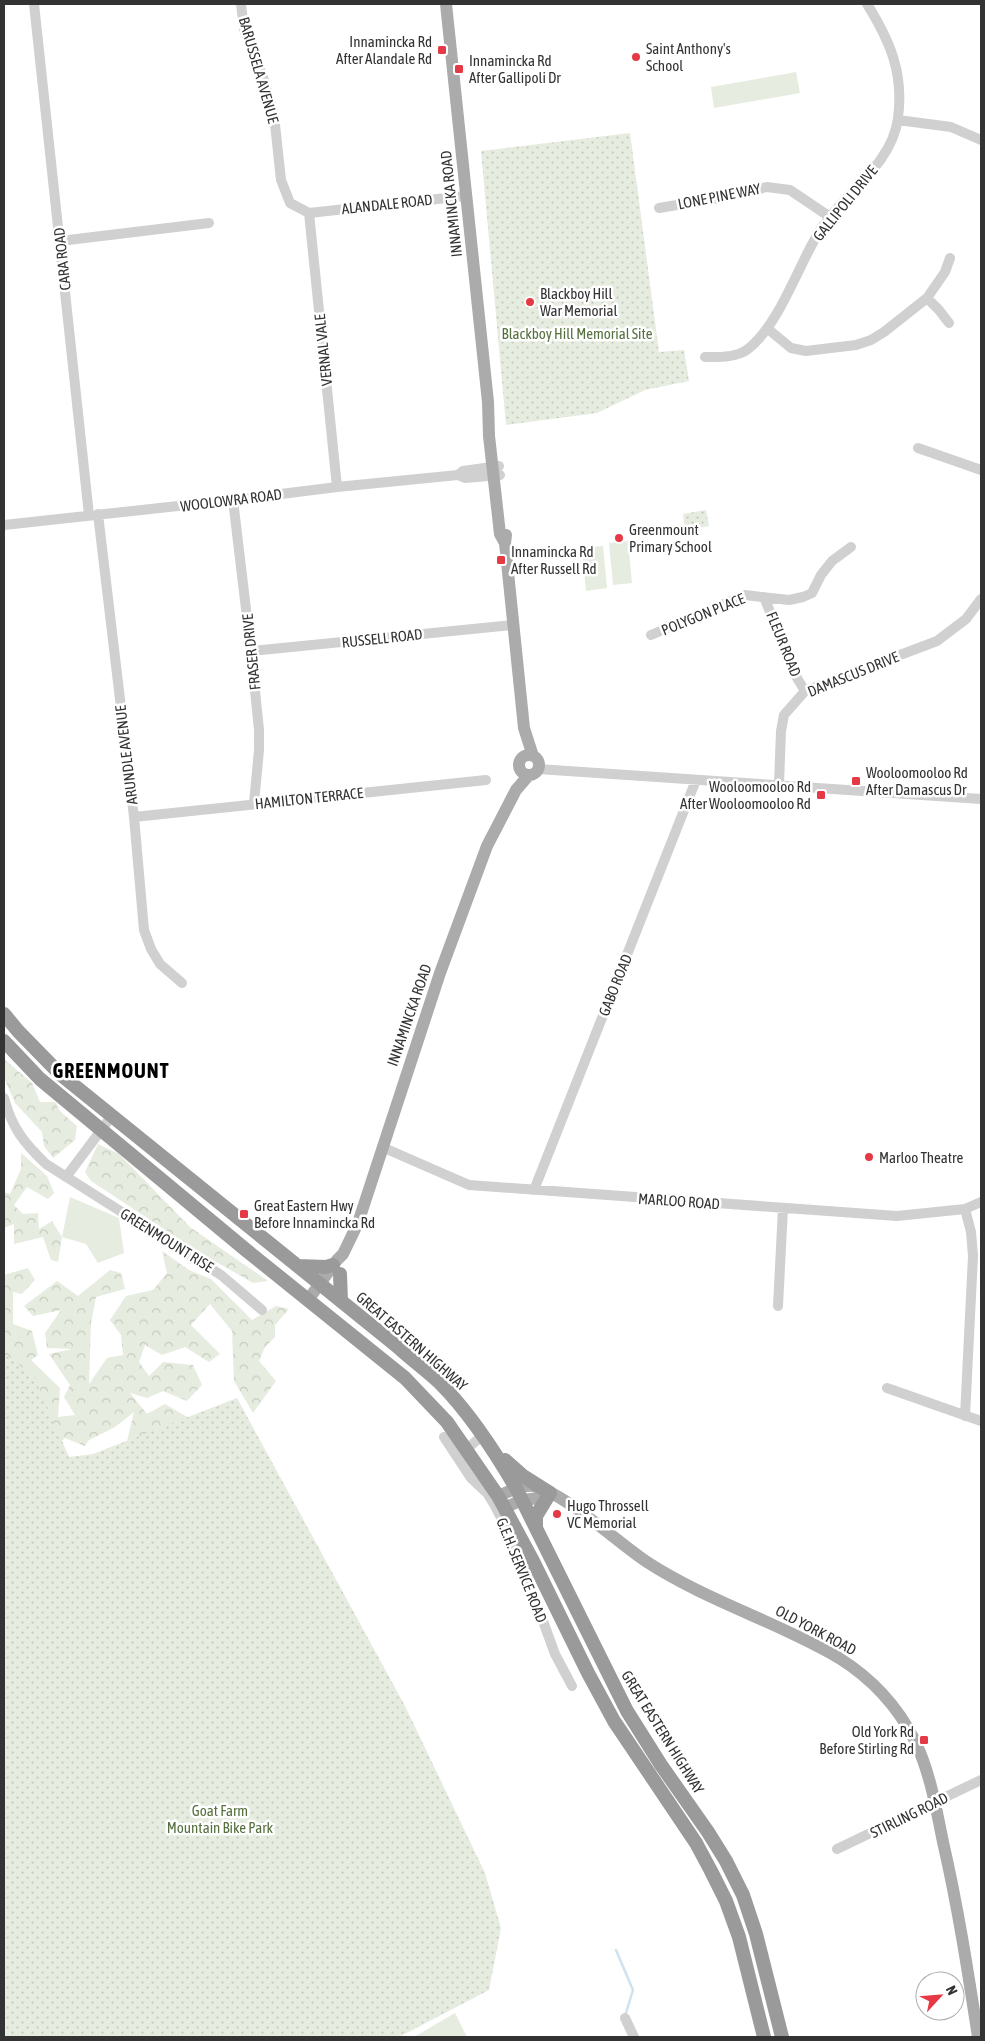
<svg xmlns="http://www.w3.org/2000/svg" width="985" height="2041" font-family="'Asap Condensed',sans-serif">
<style>
.grass{fill:#e6ecdf}
.forest{fill:url(#forest-crowns)}
.park{fill:url(#park-dots)}
.lines{fill:none;stroke-linecap:round;stroke-linejoin:round}
.stream{stroke:#cfe2ee;stroke-width:2.5}
.minor{stroke:#d0d0d0;stroke-width:10}
.major{stroke:#ababab;stroke-width:12}
.highway{stroke:#9a9a9a;stroke-width:14}
.poi-dot{fill:#e63946;stroke:#fff;stroke-width:2}
.labels{text-anchor:middle;dominant-baseline:central;stroke-width:5;stroke-linejoin:round;paint-order:stroke}
.poi-label{font-size:15px;fill:#333;stroke:#fff;text-anchor:start}
.street-label{font-size:15px;fill:#333;stroke:#fff}
.park-label{font-size:15px;fill:#56703f;stroke:#fff}
.district-label{font-size:20px;font-weight:bold;letter-spacing:1px;fill:#000;stroke:#fff}
</style>
<defs>
<pattern id="forest-crowns" width="20" height="18" patternUnits="userSpaceOnUse" patternTransform="scale(1.25)"><rect width="20" height="18" fill="#e6ecdf"/><path d="M2 6a3 3 0 1 1 6 0M12 15a3 3 0 1 1 6 0" fill="none" stroke="#c6cbc0"/></pattern>
<pattern id="park-dots" width="8" height="8" patternUnits="userSpaceOnUse" patternTransform="scale(1.25)"><rect width="8" height="8" fill="#e6ecdf"/><path d="M2 2h.1M6 6h.1" fill="none" stroke="#c6cbc0" stroke-width="1.8" stroke-linecap="round"/></pattern>
</defs>
<rect width="100%" height="100%" fill="#fff"/>
<path class="grass" d="M796 72 800 93 714 108 711 87Z
M628 541 632 583 613 585 609 543Z
M603 546 607 588 586 591 582 548Z
M70 1197 119 1218 124 1253 98 1263 86 1244 62 1237Z
M455 2013 467 2037H414Z"/>
<path class="forest" d="M4 1059 32 1083 40 1102H55L60 1111 77 1126 75 1140 53 1158 44 1146 42 1132 15 1103 4 1078Z
M98 1144 119 1154 190 1227 268 1281 253 1283 199 1252 91 1181 85 1172Z
M21 1153 47 1176 54 1193 48 1199 27 1187 14 1205 23 1214 38 1213 39 1229 52 1221 62 1237 58 1262 51 1260 43 1237 14 1244V1224L4 1228V1192L10 1194 21 1169Z
M162 1251 189 1270 211 1279 252 1320 276 1306 289 1309 275 1325V1337L265 1347 259 1361 276 1381 253 1413 234 1381 232 1331 210 1304 191 1325 220 1354 209 1362 185 1347 162 1355 145 1345 139 1362 149 1376 163 1362 193 1365 202 1385 187 1401 163 1391 147 1398 130 1393 147 1414 165 1404 189 1418 205 1438 219 1422 236 1429 247 1464 203 1476 198 1489 136 1505 78 1532 74 1556 53 1580 37 1578V1556L41 1516 53 1484 13 1452 25 1434 40 1450 54 1447 71 1474 107 1473 135 1464 157 1444 124 1454 134 1412 115 1427 89 1440 85 1446 65 1438 59 1444 26 1422 24 1404C5 1421 8 1443 7 1466L4 1465V1275L28 1268 35 1280 22 1294 13 1292V1324L32 1331 38 1355 31 1360 60 1388 58 1417 75 1415 64 1397 70 1385 49 1354 72 1349 47 1348 45 1333 61 1310 33 1316 24 1306 57 1281 78 1296 110 1270 121 1273 125 1289 96 1297 91 1323 89 1384 107 1358 123 1355 121 1335 110 1320 126 1296 153 1290 167 1273Z"/>
<path class="park" d="M630 133 659 352 684 350 689 381 645 390 597 413 506 425 481 151Z
M706 510 709 526 685 530 683 514Z
M4 1354 34 1376 69 1457 93 1454 237 1398 405 1706 485 1873 501 1928 489 1990 399 2037H4Z"/>
<g class="lines">
<path class="stream" d="M616 1950 633 1990 625 2016"/>
<path class="minor" d="M34 4 89 515
M241 4 244 29 264 80 274 115 281 180 290 203 309 213
M898 120 951 127 981 140
M659 208 726 197 767 187 790 190 830 217
M309 213 337 487
M309 213 465 196
M60 241 209 223
M927 298 939 310 949 323
M768 329 791 348 806 351 856 345 871 340 884 332 927 298 945 272 950 258
M705 357C719 357 736 358 748 349 779 325 798 266 819 232 842 194 892 166 898 118 904 73 890 41 867 4
M918 448 981 470
M458 475 463 471 499 466
M233 500 251 651 259 730V750L254 803
M98 514 134 817 144 930 151 949 160 964 182 983
M4 525 233 500 337 487 458 475 465 478 500 475
M764 597 797 678 805 691
M651 635 745 595 789 600 803 597 812 593 821 575 832 561 851 547
M251 651 513 625
M538 769 981 799
M779 784 781 731 784 715 805 691 937 641 966 619 981 599
M134 817 486 780
M4 1098C12 1128 24 1143 46 1164L221 1275 262 1310
M382 1147 469 1185 897 1216 965 1209 981 1202
M66 1177 111 1117
M534 1190 696 780
M965 1209 971 1232 973 1256 965 1416
M778 1306 783 1208
M887 1388 981 1421
M444 1437 471 1478 487 1493 495 1506 516 1547 555 1654 572 1686
M461 1454 483 1435
M837 1849 981 1780
M625 2018 634 2037"/>
<path class="major" d="M446 4 488 402 489 436 500 534 505 543
M506 535 505 543 524 728 533 756
M519 765a10 10 0 1 1 20 0a10 10 0 1 1-20 0Z
M308 1300 337 1260 343 1254 358 1223 440 973 487 846 516 790 528 776
M498 1496C508 1492 522 1484 533 1486 564 1492 618 1543 647 1562 707 1601 778 1622 839 1658 871 1678 898 1707 915 1741 930 1772 936 1808 943 1842 958 1907 968 1972 978 2037
M504 1508 522 1500 540 1498 550 1493"/>
<path class="highway" d="M4 1014 18 1031 60 1074 398 1347C411 1359 426 1370 439 1382 470 1413 494 1450 516 1488L627 1711 661 1765 708 1832 726 1861 743 1895 756 1934 782 2037
M4 1041 40 1079 246 1250 405 1378 447 1422 498 1496 533 1561 588 1673 614 1721 696 1843 711 1871 726 1901 739 1937 764 2037
M298 1266 326 1267 333 1265
M340 1274 341 1301
M505 1460 523 1476 550 1493 536 1516V1526"/>
</g>
<g class="poi-dot">
<rect x="437" y="45" width="10" height="10" rx="2.5"/>
<circle cx="636" cy="57" r="5"/>
<rect x="454" y="64" width="10" height="10" rx="2.5"/>
<circle cx="530" cy="302" r="5"/>
<circle cx="619" cy="538" r="5"/>
<rect x="496" y="555" width="10" height="10" rx="2.5"/>
<rect x="851" y="776" width="10" height="10" rx="2.5"/>
<rect x="816" y="790" width="10" height="10" rx="2.5"/>
<circle cx="869" cy="1157" r="5"/>
<rect x="239" y="1209" width="10" height="10" rx="2.5"/>
<circle cx="557" cy="1514" r="5"/>
<rect x="919" y="1735" width="10" height="10" rx="2.5"/>
</g>
<g class="labels">
<g class="poi-label">
<text x="432" y="41" text-anchor="end">Innamincka Rd<tspan x="432" dy="17">After Alandale Rd</tspan></text>
<text x="646" y="48">Saint Anthony's<tspan x="646" dy="17">School</tspan></text>
<text x="469" y="60">Innamincka Rd<tspan x="469" dy="17">After Gallipoli Dr</tspan></text>
<text x="540" y="293">Blackboy Hill<tspan x="540" dy="17">War Memorial</tspan></text>
<text x="629" y="529">Greenmount<tspan x="629" dy="17">Primary School</tspan></text>
<text x="511" y="551">Innamincka Rd<tspan x="511" dy="17">After Russell Rd</tspan></text>
<text x="866" y="772">Wooloomooloo Rd<tspan x="866" dy="17">After Damascus Dr</tspan></text>
<text x="811" y="786" text-anchor="end">Wooloomooloo Rd<tspan x="811" dy="17">After Wooloomooloo Rd</tspan></text>
<text x="879" y="1157">Marloo Theatre</text>
<text x="254" y="1205">Great Eastern Hwy<tspan x="254" dy="17">Before Innamincka Rd</tspan></text>
<text x="567" y="1505">Hugo Throssell<tspan x="567" dy="17">VC Memorial</tspan></text>
<text x="914" y="1731" text-anchor="end">Old York Rd<tspan x="914" dy="17">Before Stirling Rd</tspan></text>
</g>
<g class="street-label">
<text transform="translate(259 70) rotate(74)">BARUSSELA AVENUE</text>
<text transform="translate(719 196) rotate(-11)">LONE PINE WAY</text>
<text transform="translate(845 203) rotate(-51)">GALLIPOLI DRIVE</text>
<text transform="translate(387 204) rotate(-6)">ALANDALE ROAD</text>
<text transform="translate(451 204) rotate(-96)">INNAMINCKA ROAD</text>
<text transform="translate(62 259) rotate(-96)">CARA ROAD</text>
<text transform="translate(323 350) rotate(-96)">VERNAL VALE</text>
<text transform="translate(231 500) rotate(-7)">WOOLOWRA ROAD</text>
<text transform="translate(703 614) rotate(-22)">POLYGON PLACE</text>
<text transform="translate(382 638) rotate(-6)">RUSSELL ROAD</text>
<text transform="translate(784 644) rotate(68)">FLEUR ROAD</text>
<text transform="translate(251 652) rotate(-96)">FRASER DRIVE</text>
<text transform="translate(853 674) rotate(-22)">DAMASCUS DRIVE</text>
<text transform="translate(126 755) rotate(-97)">ARUNDLE AVENUE</text>
<text transform="translate(309 798) rotate(-6)">HAMILTON TERRACE</text>
<text transform="translate(615 985) rotate(-68)">GABO ROAD</text>
<text transform="translate(409 1015) rotate(-71)">INNAMINCKA ROAD</text>
<text transform="translate(679 1201) rotate(4)">MARLOO ROAD</text>
<text transform="translate(167 1240) rotate(32)">GREENMOUNT RISE</text>
<text transform="translate(412 1341) rotate(41)">GREAT EASTERN HIGHWAY</text>
<text transform="translate(522 1570) rotate(68)">G.E.H. SERVICE ROAD</text>
<text transform="translate(816 1630) rotate(28)">OLD YORK ROAD</text>
<text transform="translate(663 1732) rotate(58)">GREAT EASTERN HIGHWAY</text>
<text transform="translate(909 1815) rotate(-26)">STIRLING ROAD</text>
</g>
<g class="park-label">
<text x="577" y="333">Blackboy Hill Memorial Site</text>
<text x="220" y="1810">Goat Farm<tspan x="220" dy="17">Mountain Bike Park</tspan></text>
</g>
<g class="district-label">
<text x="111" y="1070">GREENMOUNT</text>
</g>
</g>
<rect width="985" height="2041" fill="none" stroke="#333333" stroke-width="10"/>
<g transform="translate(940 1996) rotate(64)"><circle r="24" fill="#ffffff" stroke="#adadad"/>
<path d="M0-4L9 19L0 12L-9 19Z" fill="#e63946"/>
<text y="-8" font-size="14" font-weight="bold" text-anchor="middle" fill="#333333">N</text>
</g>
</svg>
